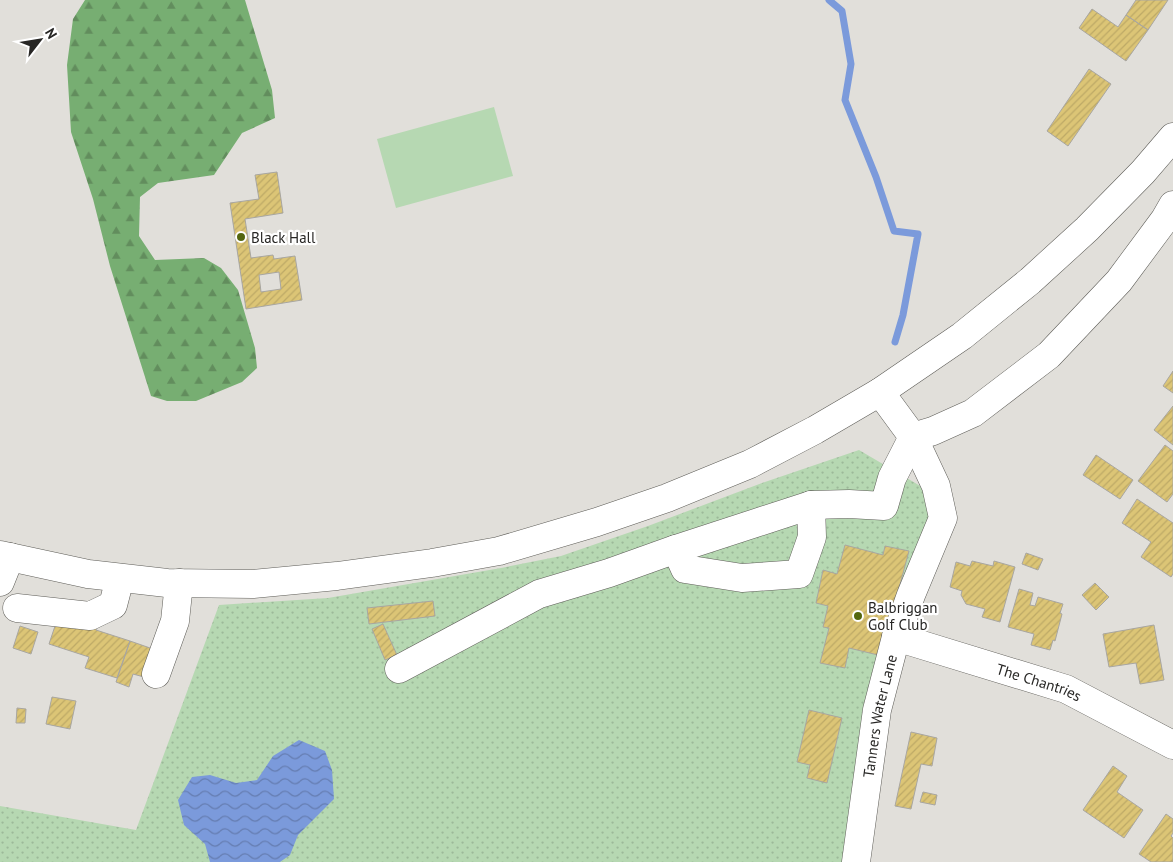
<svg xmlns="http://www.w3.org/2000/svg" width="1173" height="862" font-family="'PT Sans',sans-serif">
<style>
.grass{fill:url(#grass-dots)}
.forest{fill:url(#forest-firs)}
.garden{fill:#b6d8b2}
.water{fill:url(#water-waves)}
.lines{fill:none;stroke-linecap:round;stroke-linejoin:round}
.stream{stroke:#7b9adb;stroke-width:7}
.building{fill:url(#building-hatch);stroke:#a8a6a1;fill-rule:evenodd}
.minor-casing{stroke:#5e5d58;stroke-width:29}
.major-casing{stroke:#5e5d58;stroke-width:29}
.minor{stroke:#fff;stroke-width:28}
.major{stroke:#fff;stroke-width:28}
.poi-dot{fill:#54660f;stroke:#fff;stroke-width:2}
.labels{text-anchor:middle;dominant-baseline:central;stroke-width:4.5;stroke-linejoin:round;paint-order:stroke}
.poi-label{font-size:15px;fill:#272624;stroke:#fff;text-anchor:start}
.street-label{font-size:15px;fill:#272624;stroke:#fff}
</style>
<defs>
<pattern id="grass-dots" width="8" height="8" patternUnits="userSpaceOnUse" patternTransform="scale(1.25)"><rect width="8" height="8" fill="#b6d8b2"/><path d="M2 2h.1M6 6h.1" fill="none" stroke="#9cb999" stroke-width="1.8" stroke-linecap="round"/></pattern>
<pattern id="forest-firs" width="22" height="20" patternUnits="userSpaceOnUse" patternTransform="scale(1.25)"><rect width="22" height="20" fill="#77ae72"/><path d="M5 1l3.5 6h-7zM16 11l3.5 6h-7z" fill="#628d5d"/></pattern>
<pattern id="water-waves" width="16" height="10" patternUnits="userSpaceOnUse" patternTransform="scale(1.25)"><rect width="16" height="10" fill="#7b9adb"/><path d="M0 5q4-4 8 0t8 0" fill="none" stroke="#657db1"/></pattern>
<pattern id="building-hatch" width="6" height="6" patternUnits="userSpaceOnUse" patternTransform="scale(1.25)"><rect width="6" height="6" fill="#dcc576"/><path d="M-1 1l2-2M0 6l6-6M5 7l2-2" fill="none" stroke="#bda966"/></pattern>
</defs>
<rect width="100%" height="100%" fill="#e1dfda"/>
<path class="grass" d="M859 450 922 487 932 502 852 862H0V806L136 830 219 605 328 598 501 568 561 556 648 526 762 483Z"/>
<path class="forest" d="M85 0H245L272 90 275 118 242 133 214 175 158 183 140 197 139 236 155 260 204 258 221 268 238 290 255 348 257 368 242 382 196 401H167L151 396 110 266 93 199 71 132 67 65 73 19Z"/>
<path class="garden" d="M494 107 513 176 396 208 377 139Z"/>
<path class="water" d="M299 740 325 751 332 770 334 799 298 835 290 855 280 862H210L205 844 184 825 178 800 192 777 210 775 236 783 257 780 273 756Z"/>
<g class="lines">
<path class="stream" d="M829 0 842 11 851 64 845 100 876 177 894 231 918 234 903 315 895 342"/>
</g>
<path class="building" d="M1136 0H1168L1148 30 1126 15Z
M1092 9 1118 27 1126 15 1148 30 1126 61 1079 28Z
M1089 69 1111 84 1068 146 1047 131Z
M277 172 283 213 245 219 251 258 273 255 274 259 295 256 302 300 246 309 230 203 259 199 255 175ZM279 272 281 289 261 292 259 275Z
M1173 371V393L1163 386Z
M1173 406V445L1154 430Z
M1165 445 1173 451V494L1167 502 1138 481Z
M1096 455 1133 480 1120 499 1083 475Z
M1137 499 1173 523V574L1171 577 1141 557 1151 542 1122 523Z
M845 545 883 555 885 546 909 551 899 588 878 655 849 648 845 668 820 663 829 628 823 627 828 606 816 603 823 570 837 574Z
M1026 553 1043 559 1038 570 1022 564Z
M972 561 993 566 994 561 1015 567 1000 622 982 617 985 609 966 604 961 595 962 591 950 587 956 562 970 566Z
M1095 583 1109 597 1096 610 1082 595Z
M1019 589 1033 593 1030 605 1035 606 1038 597 1063 604 1060 613 1062 614 1055 641 1053 640 1050 650 1031 645 1034 634 1008 627Z
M433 601 435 616 369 624 367 608Z
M58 617 98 625 96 630 130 641 117 678 85 668 89 657 49 644Z
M383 624 397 655 385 660 372 629Z
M1154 625 1164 680 1140 684 1136 663 1109 667 1103 634Z
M20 626 38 632 31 654 13 648Z
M130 641 153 649 144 677 133 674 129 687 116 682Z
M52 697 76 701 70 729 46 724Z
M17 708 26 709 25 723H16Z
M809 710 842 718 827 783 807 778 810 765 797 762Z
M911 732 937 738 932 766 921 764 911 809 895 806Z
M1113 766 1127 776 1117 792 1143 810 1124 838 1083 810Z
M923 792 937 795 935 805 920 802Z
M1166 814 1173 819V833L1171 836 1173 838V862H1151L1139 854Z"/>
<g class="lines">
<g class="minor-casing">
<g id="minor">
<path d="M676 549 685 569 742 578 799 574 812 537 811 505"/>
<path d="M0 582 10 557"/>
<path d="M17 608 90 616 113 605 120 578"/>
<path id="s1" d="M896 637 1066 689 1173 745"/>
<path d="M399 669 539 594 609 573 676 549 811 505 849 504 884 506 892 478 913 437 933 431 973 413 1049 355 1119 281 1165 219 1173 205"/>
<path d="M156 674 175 621 179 583"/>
<path id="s2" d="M856 862 877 710 896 637 911 595 943 518 936 486 913 437 880 392"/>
</g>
</g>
<g class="major-casing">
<path id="major" d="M0 555 88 574 167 583 253 584 337 576 432 563 499 551 597 522 667 498 750 464 815 430 880 392 962 336 1030 281 1087 229 1143 172 1173 137"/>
</g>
<use href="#minor" class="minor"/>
<use href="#major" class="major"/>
</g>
<g class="poi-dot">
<circle cx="241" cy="237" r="5"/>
<circle cx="858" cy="616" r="5"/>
</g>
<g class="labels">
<g class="poi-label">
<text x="251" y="237">Black Hall</text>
<text x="868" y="607">Balbriggan<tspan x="868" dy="17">Golf Club</tspan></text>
</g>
<g class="street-label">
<text stroke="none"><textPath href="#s1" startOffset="150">The Chantries</textPath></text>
<text stroke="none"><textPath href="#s2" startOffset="148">Tanners Water Lane</textPath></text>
</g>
</g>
<g transform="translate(40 40) rotate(59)" stroke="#ffffff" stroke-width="4" paint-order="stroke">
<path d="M0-4L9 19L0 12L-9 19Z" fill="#272624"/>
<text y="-8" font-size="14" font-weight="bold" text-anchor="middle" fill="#272624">N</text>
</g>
</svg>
